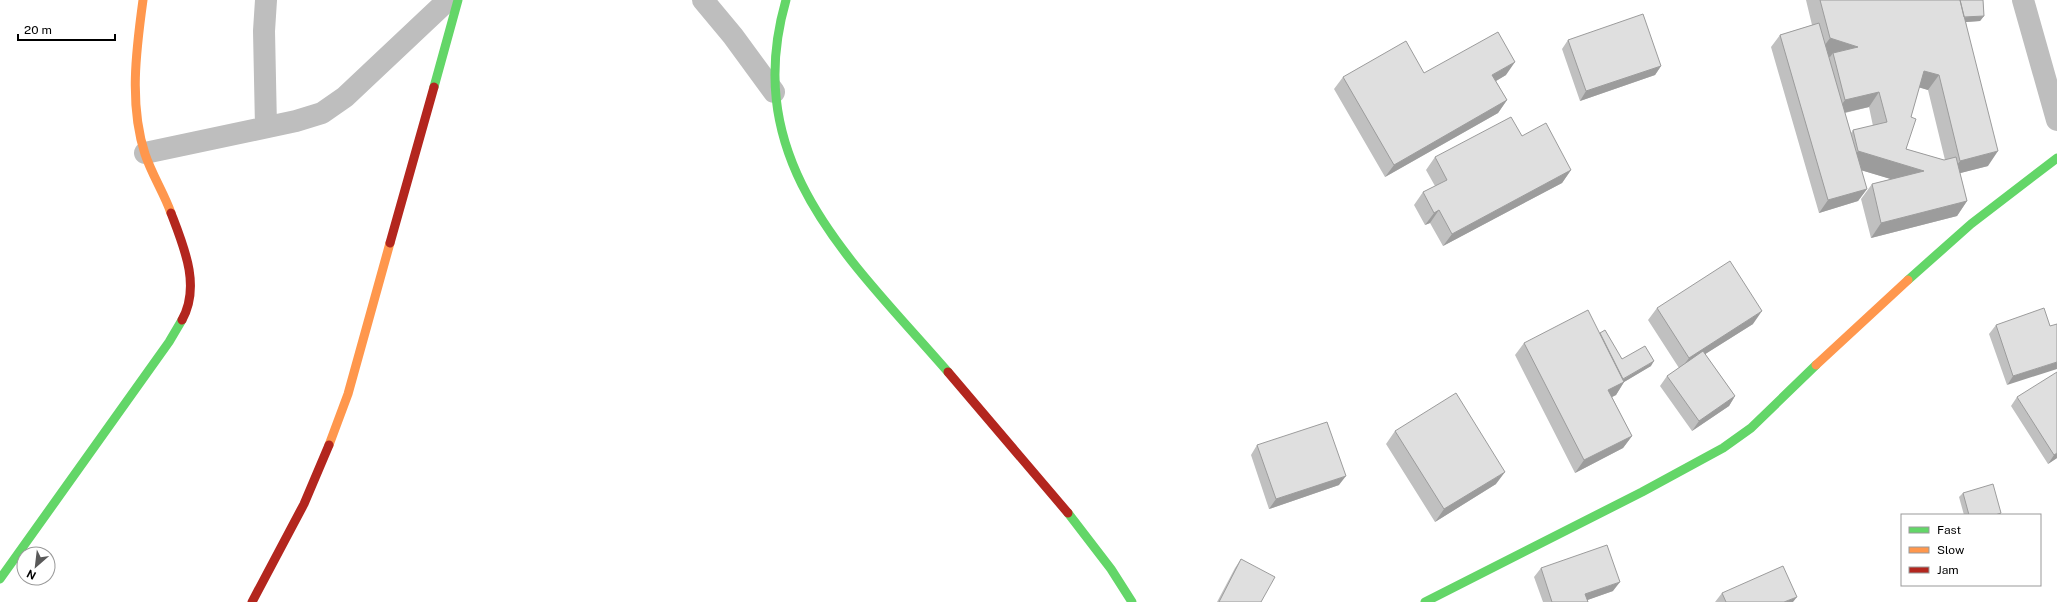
<svg xmlns="http://www.w3.org/2000/svg" width="2057" height="602" font-family="'Public Sans',sans-serif">
<style>
.lines{fill:none;stroke-linecap:round;stroke-linejoin:round}
.street{stroke:#bebebe;stroke-width:22}
.fast{stroke:#63d668;stroke-width:9}
.slow{stroke:#ff974d;stroke-width:9}
.jam{stroke:#b3261e;stroke-width:9}
.wall{fill:#c0c0c0;fill-rule:evenodd}
.shaded-wall{fill:#9c9c9c}
.building{fill:#dfdfdf;stroke:#9c9c9c}
</style>
<rect width="100%" height="100%" fill="#fff"/>
<g class="lines">
<path class="street" d="M266 0 264 31 266 127
M703 0 733 36 774 92
M2023 0 2057 120
M145 153 296 121 322 113 345 97 448 0"/>
<path class="fast" d="M786 0C739 163 851 260 948 372
M434 87 458 0
M1908 280 1971 224 2057 158
M1068 513 1111 569 1132 602
M0 579 169 342 182 320
M1425 602 1642 492 1723 448 1751 428 1816 365"/>
<path class="slow" d="M143 0C136 51 129 105 145 154 152 175 164 193 171 213
M1816 365 1908 280
M329 445 348 394 390 243"/>
<path class="jam" d="M171 213C184 247 201 286 182 320
M390 243 434 87
M948 372 1068 513
M252 602 304 504 329 445"/>
</g>
<path class="wall" d="M1806 0H1983L1984 16 1980 21 1966 22 1988 166 1960 173 1967 201 1957 216 1871 238 1861 199 1872 184 1891 179 1861 170 1867 189 1858 201 1819 213 1771 47 1780 35 1812 25ZM1919 87 1928 90 1945 160H1944L1906 149 1911 117ZM1869 107 1873 126 1853 130 1851 133 1845 113Z
M1568 40 1661 66 1655 75 1580 101 1562 49Z
M1506 75 1496 81 1507 100 1498 113 1385 177 1334 89 1343 77Z
M1522 136 1571 170 1562 183 1443 246 1430 223 1425 225 1414 205 1423 192 1435 186 1426 170 1435 157Z
M1657 308 1753 324 1705 354 1735 396 1729 406 1692 431 1660 386 1667 376 1679 368 1648 320Z
M1996 325 2050 326 2007 385 1989 334Z
M1600 333 1622 359 1651 366 1624 382 1616 395 1612 397 1632 436 1623 448 1575 473 1515 355 1524 343Z
M2017 397 2057 458 2048 464 2011 406Z
M1395 431 1496 484 1435 522 1386 444Z
M1257 445 1339 485 1269 509 1251 455Z
M1963 493 2001 513 2000 515H1964L1959 497Z
M1241 559 1261 602H1217L1235 568Z
M1541 568 1613 591 1587 600 1588 602H1543L1534 577Z
M1722 593 1793 602H1715Z"/>
<path class="shaded-wall" d="M1984 16 1980 21 1953 23 1956 18Z
M1830 38 1858 47 1833 53 1830 57 1819 53Z
M1515 62 1506 75 1484 88 1492 75Z
M1661 66 1655 75 1580 101 1586 91Z
M1924 71 1939 75 1928 90 1914 86Z
M1879 92 1869 107 1834 115 1845 100Z
M1507 100 1498 113 1385 177 1394 165Z
M1858 151 1924 171 1914 186 1847 166Z
M1998 151 1988 166 1949 176 1960 161Z
M1571 170 1562 183 1443 246 1452 234Z
M1867 189 1858 201 1819 213 1828 200Z
M1967 201 1957 216 1871 238 1881 223Z
M1439 210 1430 223 1425 225 1434 213Z
M1762 311 1753 324 1680 370 1689 358Z
M1654 361 1651 366 1619 385 1624 382 1616 395 1600 403 1608 390 1619 382Z
M2057 362V369L2007 385 2013 376Z
M1735 396 1729 406 1692 431 1699 421Z
M1632 436 1623 448 1575 473 1584 460Z
M2057 453V458L2048 464 2054 455Z
M1505 472 1496 484 1435 522 1444 509Z
M1346 476 1339 485 1269 509 1276 499Z
M1620 582 1613 591 1582 602 1585 594Z
M1797 597 1793 602H1784Z"/>
<path class="building" d="M1820 0H1960L1998 151 1960 161 1939 75 1924 71 1911 117 1916 119 1906 149 1944 160 1956 157 1967 201 1881 223 1872 184 1924 171 1858 151 1853 130 1887 122 1879 92 1845 100 1833 53 1858 47 1830 38Z
M1960 0H1983L1984 16 1964 17Z
M1643 14 1661 66 1586 91 1568 40Z
M1819 23 1867 189 1828 200 1780 35Z
M1498 32 1515 62 1492 75 1507 100 1394 165 1343 77 1406 41 1424 73Z
M1511 117 1522 136 1546 123 1571 170 1452 234 1439 210 1434 213 1423 192 1447 180 1435 157Z
M1730 261 1762 311 1689 358 1657 308Z
M2044 308 2050 326 2057 324V362L2013 376 1996 325Z
M1588 310 1624 382 1608 390 1632 436 1584 460 1524 343Z
M1605 330 1622 359 1645 346 1654 361 1623 379 1600 333Z
M1703 351 1735 396 1699 421 1667 376Z
M2057 372V453L2054 455 2017 397Z
M1456 393 1505 472 1444 509 1395 431Z
M1327 422 1346 476 1276 499 1257 445Z
M1993 484 2001 513 1995 515H1969L1963 493Z
M1607 545 1620 582 1585 594 1588 602H1552L1541 568Z
M1241 559 1275 577 1261 602H1219Z
M1783 566 1797 597 1784 602H1726L1722 593Z"/>
<rect x="1901" y="514" width="140" height="72" fill="#ffffff" stroke="#999999"/>
<rect x="1909" y="527" width="20" height="6" fill="#63d668" stroke="#999999"/>
<text x="1937" y="534" font-size="12" fill="#000000">Fast</text>
<rect x="1909" y="547" width="20" height="6" fill="#ff974d" stroke="#999999"/>
<text x="1937" y="554" font-size="12" fill="#000000">Slow</text>
<rect x="1909" y="567" width="20" height="6" fill="#b3261e" stroke="#999999"/>
<text x="1937" y="574" font-size="12" fill="#000000">Jam</text>
<g transform="translate(36 566) rotate(208)"><circle r="19" fill="#ffffff" stroke="#999999"/>
<path d="M0-3L7 15L0 10L-7 15Z" fill="#595959"/>
<text y="-6" font-size="11" font-weight="bold" text-anchor="middle" fill="#000000">N</text>
</g>
<path d="M18 34v6h97v-6" fill="none" stroke="#000000" stroke-width="2"/>
<text x="24" y="34" font-size="12" fill="#000000" stroke="#ffffff" stroke-width="3" paint-order="stroke">20 m</text>
</svg>
